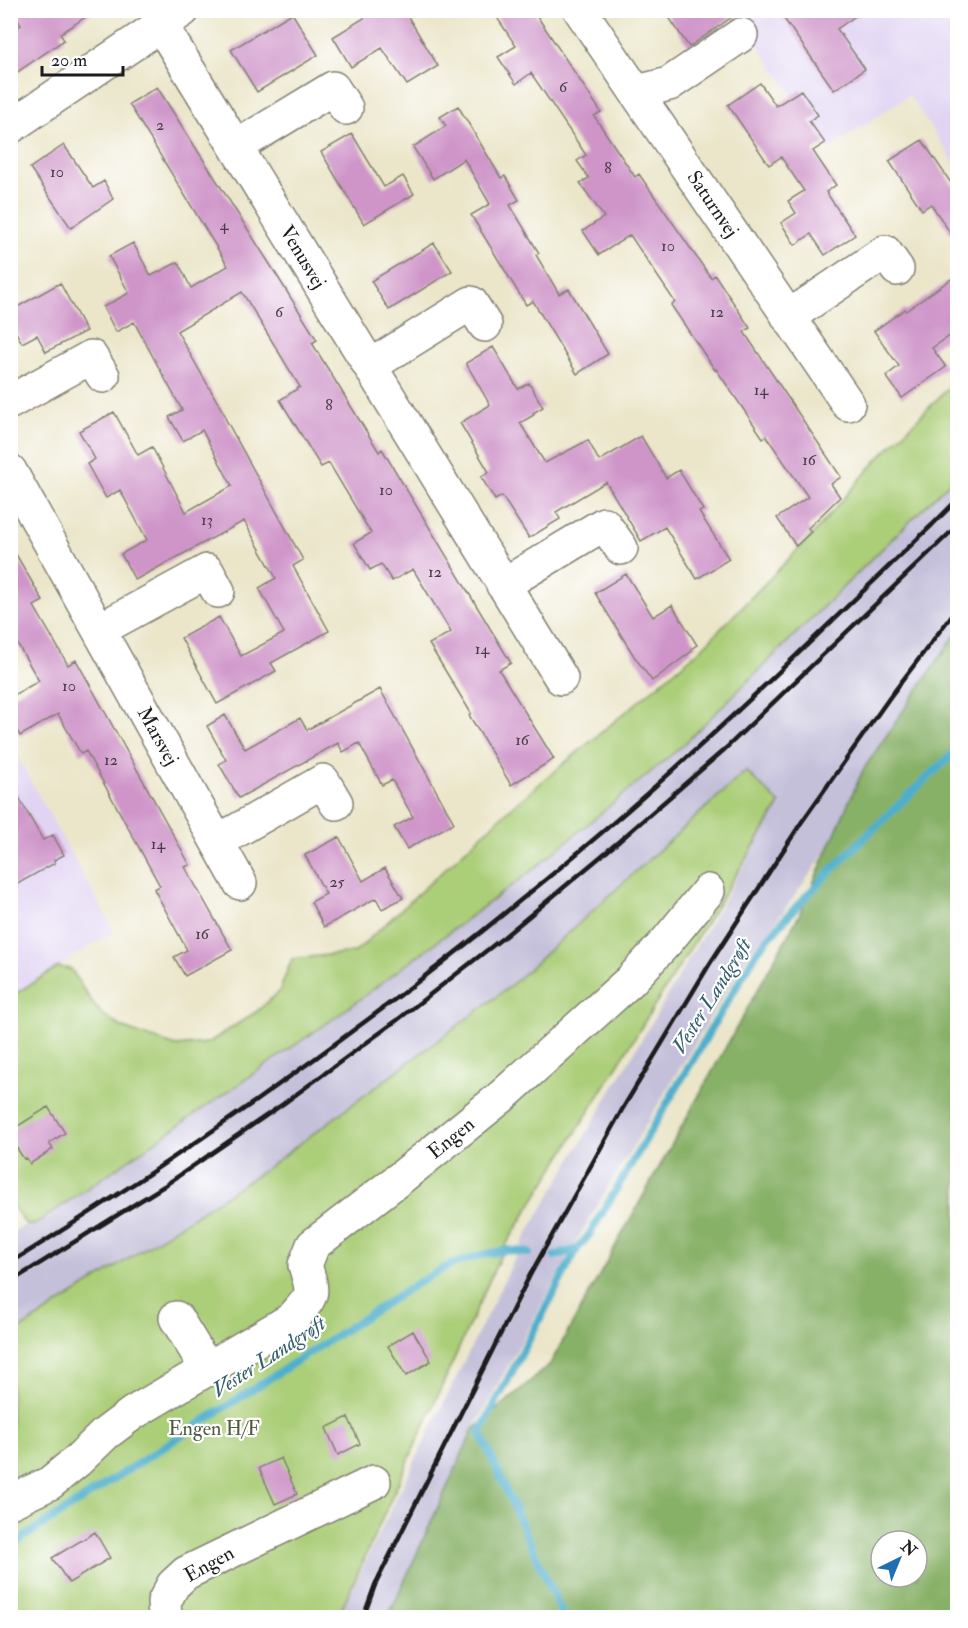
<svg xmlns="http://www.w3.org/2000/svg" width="968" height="1628" font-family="'IM FELL Double Pica',serif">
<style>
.built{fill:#e1d4f3}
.industrial{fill:#c5c0da}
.green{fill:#abce78;stroke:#64754a;stroke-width:1.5}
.forest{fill:#88b168;stroke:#526642;stroke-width:1.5;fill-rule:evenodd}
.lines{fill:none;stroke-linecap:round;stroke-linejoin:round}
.stream{stroke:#4dafcc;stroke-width:8}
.building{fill:#cf95c9}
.minor-casing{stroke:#848173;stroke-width:36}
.minor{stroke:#fff;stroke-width:33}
.rail{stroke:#1c1c1c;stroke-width:4.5}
.labels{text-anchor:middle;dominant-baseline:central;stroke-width:4.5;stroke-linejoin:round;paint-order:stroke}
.number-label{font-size:16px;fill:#493a47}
.street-label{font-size:20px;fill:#1c1c1c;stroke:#fff}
.park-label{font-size:20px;fill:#4e5a3c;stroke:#fff}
.water-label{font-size:21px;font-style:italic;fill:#325e6b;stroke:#fff}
</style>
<rect width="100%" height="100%" fill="#fff"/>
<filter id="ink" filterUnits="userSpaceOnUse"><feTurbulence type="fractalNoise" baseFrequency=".0167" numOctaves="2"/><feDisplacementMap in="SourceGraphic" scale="12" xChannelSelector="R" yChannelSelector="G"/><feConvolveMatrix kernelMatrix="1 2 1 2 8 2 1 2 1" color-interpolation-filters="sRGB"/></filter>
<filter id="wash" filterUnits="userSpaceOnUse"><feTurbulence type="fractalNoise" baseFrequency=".008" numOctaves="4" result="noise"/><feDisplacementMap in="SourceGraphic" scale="24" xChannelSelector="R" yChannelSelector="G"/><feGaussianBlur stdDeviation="1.35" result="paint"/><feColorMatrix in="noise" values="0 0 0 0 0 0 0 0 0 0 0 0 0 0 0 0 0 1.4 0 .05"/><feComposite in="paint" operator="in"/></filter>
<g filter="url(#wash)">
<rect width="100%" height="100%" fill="#ebe6ca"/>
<path class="built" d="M741 11H957V167L909 95 829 149 751 35 756 32Z
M17 756 114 931 11 997 10 759Z"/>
<path class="industrial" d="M957 475V632L863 770 828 849 772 927 750 951 577 1240 473 1430 388 1617H338L525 1238 780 804 746 772 508 988 262 1172 11 1335V1232L26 1225 34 1224 336 1017 530 872 682 746Z"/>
<path class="green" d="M957 379V475L682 746 530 872 336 1017 34 1225H26L11 1203 10 997 58 967 71 969 87 995 101 1013 123 1028 176 1046 208 1043 256 1012 279 992 292 959 355 952 513 806 700 650 813 534 876 461Z
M746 771 780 804 504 1248 338 1617 11 1618V1335L262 1172 508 988Z"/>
<path class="forest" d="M957 632V1617H388L473 1430 550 1364 799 915 863 770ZM881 1541H917V1577H881Z"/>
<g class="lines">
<path class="stream" d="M554 1256 577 1249 589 1235 758 950C819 878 889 814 958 749
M10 1546 416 1284 450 1265 481 1255 507 1250 529 1253
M564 1618 480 1432 577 1249"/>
</g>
<g id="blocks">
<path class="building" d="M11 10H96L60 34 64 40 10 77V32L21 25Z
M377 10H404L438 66 407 85 382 48 351 67 333 37Z
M492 10H533L601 112 594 116 635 177 639 174 711 278 715 275 750 328 744 332 841 477 831 484 840 497 808 528 811 532 796 546 777 518 808 497 766 436 763 438 716 369 715 370 671 305 675 302 630 235 599 255 583 231 604 217 580 183 589 178 577 161 586 155 531 73 516 84 498 57 516 46Z
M664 10H742L689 47Z
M778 10H864L837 29 865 69 834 90Z
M292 13 318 55 257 92 231 50Z
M760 83 776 106 801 90 818 115 809 121 825 143 813 151 836 185 826 192 855 235 825 255 811 234 795 245 781 223 796 213 788 201 804 191 781 157 769 165 728 105Z
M157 87 271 266 317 340 312 343 379 452 382 449 511 663 499 670 554 759 511 785 469 715 471 713 429 644 451 632 413 569 392 581 381 564 370 570 354 543 371 533 329 463 321 467 280 400 300 387 242 292 177 331 226 417 225 418 303 560 293 566 329 631 271 663 276 671 217 704 181 638 219 617 241 656 284 633 259 588 276 578 244 521 135 580 121 554 147 540 120 490 106 498 87 464 95 459 79 431 114 412 138 455 152 447 186 512 232 486 202 430 183 441 169 417 182 410 134 322 116 332 103 307 129 293 109 256 133 243 151 276 178 262 191 288 228 266 129 104Z
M458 106 501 178 505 176 519 200 510 205 539 253 536 255 559 294 569 289 608 354 577 374 533 301 526 305 471 215 490 204 464 159 433 179 413 147 446 126 440 117Z
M352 134 384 187 403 176 414 194 364 224 321 152Z
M922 140 957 192V243L931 204 922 210 889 161Z
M64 145 93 188 104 181 113 199 71 228 30 168Z
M434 243 452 271 389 310 371 281Z
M957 275V331L932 348 946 367 902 398 886 376 899 366 874 331 905 309 906 311Z
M60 283 86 331 46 352 37 335 22 343 10 322V311Z
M493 347 518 389 529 383 543 407 533 413 534 415 520 423 545 463 588 440 599 461 641 436 666 478 679 470 703 510 699 512 729 559 697 579 665 527 641 541 606 482 556 512 560 519 529 538 502 496 495 500 481 477 489 472 460 423 490 405 466 363Z
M10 544 43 601 34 606 68 665 76 660 190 865 185 867 232 950 185 976 174 957 187 950 154 889 160 886 86 751 81 754 58 714 20 736 10 720V697L39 681 10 631Z
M626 574 653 617 672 605 697 645 691 649 692 651 652 681 634 656 595 593Z
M380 689 454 823 407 849 394 827 413 817 392 780 382 785 359 743 343 752 338 743 239 798 219 764 226 760 207 726 225 715 245 749 300 718 307 730Z
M10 782 43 840 53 835 64 855 54 860 55 863 10 888Z
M339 837 363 881 385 868 403 898 382 909 376 898 324 927 311 902 326 894 305 855Z
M48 1107 65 1133 49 1143 53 1149 30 1164 26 1158 24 1159 10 1138V1131Z
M413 1331 431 1361 406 1376 388 1346Z
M348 1417 360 1444 338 1455 326 1428Z
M281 1458 297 1494 275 1504 259 1468Z
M95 1532 110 1558 69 1583 52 1558Z"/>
</g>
</g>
<g filter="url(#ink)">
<use href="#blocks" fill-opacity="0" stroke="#848173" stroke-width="1.5"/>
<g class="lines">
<g class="minor-casing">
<path id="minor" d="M580 10 848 404
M161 25 561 678
M637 92 669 84 741 35
M10 127 183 10
M236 147 333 88 346 108
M788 317 885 252 897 269
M370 366 471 303 485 325
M10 402 91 357 103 376
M10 471 240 883
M503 585 604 524 621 548
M99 630 207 571 218 591
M217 842 323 781 336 803
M176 1318 208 1370
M10 1502 50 1483 77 1461 105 1434 133 1413 292 1319C313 1294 315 1297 305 1265L313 1245 403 1176 500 1098 630 981 667 941 708 891
M165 1618 164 1602 173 1585 186 1573 374 1482"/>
</g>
<use href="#minor" class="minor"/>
<path class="rail" d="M10 1263C219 1134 419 989 606 829 719 733 825 627 932 525L958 499
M10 1282 164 1186 283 1104 396 1021 504 937 617 843 725 749 958 525
M363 1618 375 1585 530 1275 623 1108 709 965 801 823 890 697 958 607"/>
</g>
</g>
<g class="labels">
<g class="number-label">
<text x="563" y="87">6</text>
<text x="160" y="125">2</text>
<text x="608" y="168">8</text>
<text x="57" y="172">10</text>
<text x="224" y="225">4</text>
<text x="668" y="246">10</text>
<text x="279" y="312">6</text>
<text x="717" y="312">12</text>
<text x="761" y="390">14</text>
<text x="329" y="405">8</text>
<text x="809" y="460">16</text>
<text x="386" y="490">10</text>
<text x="207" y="520">13</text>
<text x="435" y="572">12</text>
<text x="482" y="649">14</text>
<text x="69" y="686">10</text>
<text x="522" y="740">16</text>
<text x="111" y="760">12</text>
<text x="158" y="844">14</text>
<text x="337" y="882">25</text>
<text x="202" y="934">16</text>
</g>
<g class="street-label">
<text transform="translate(713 204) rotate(56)">Saturnvej</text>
<text transform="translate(303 257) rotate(59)">Venusvej</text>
<text transform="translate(158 736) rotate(61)">Marsvej</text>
<text transform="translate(451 1138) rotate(-39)">Engen</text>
<text transform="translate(209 1564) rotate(-29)">Engen</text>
</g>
<g class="park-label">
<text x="214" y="1428">Engen H/F</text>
</g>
<g class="water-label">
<text transform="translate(712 996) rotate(-58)">Vester Landgrøft</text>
<text transform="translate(269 1357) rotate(-33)">Vester Landgrøft</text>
</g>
</g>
<rect width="968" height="1628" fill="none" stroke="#fff" stroke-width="36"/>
<g transform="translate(899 1559) rotate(43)"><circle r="28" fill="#ffffff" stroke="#a4a4a4" stroke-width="1.5"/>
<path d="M0-4.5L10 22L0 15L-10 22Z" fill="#1f6fb2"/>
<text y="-9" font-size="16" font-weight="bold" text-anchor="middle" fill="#1c1c1c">N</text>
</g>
<path d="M42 66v9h81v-9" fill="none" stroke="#1c1c1c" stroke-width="3"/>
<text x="51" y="66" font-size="18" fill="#1c1c1c" stroke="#ffffff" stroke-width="4.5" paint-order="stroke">20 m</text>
</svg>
